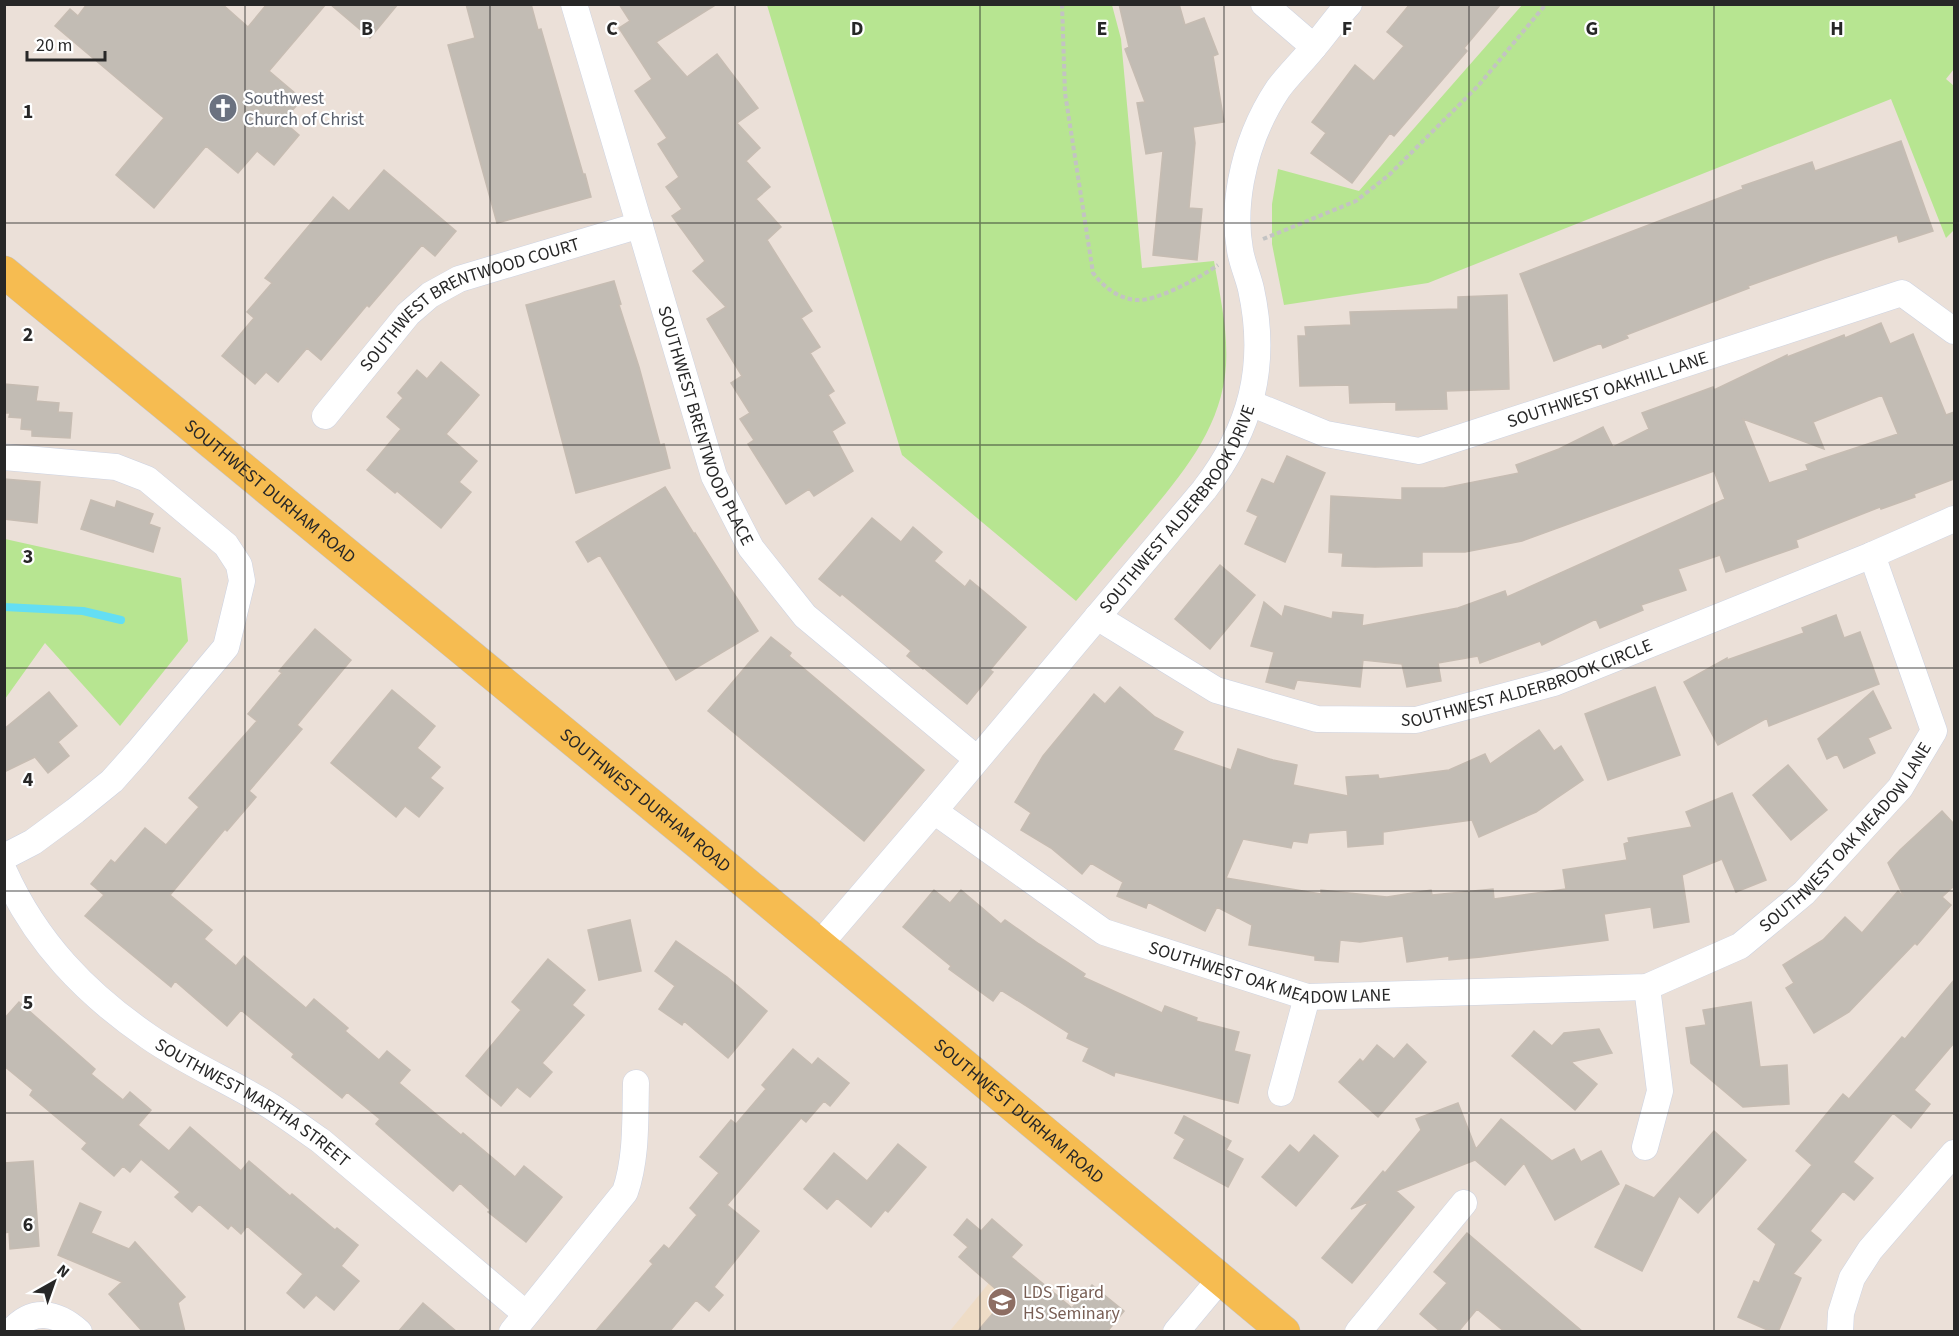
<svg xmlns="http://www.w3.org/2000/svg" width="1959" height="1336" font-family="'Source Sans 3',sans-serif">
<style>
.education{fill:#eedcc6}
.green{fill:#b7e591}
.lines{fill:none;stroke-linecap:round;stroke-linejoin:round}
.stream{stroke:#64def3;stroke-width:8}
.building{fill:#c2bcb4;stroke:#c6bcb2;stroke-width:1.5;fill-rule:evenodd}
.minor-casing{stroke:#cdd3e2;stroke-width:27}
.major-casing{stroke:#c3c3c3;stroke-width:33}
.path{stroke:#c3c3c3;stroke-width:4;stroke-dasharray:4.5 3;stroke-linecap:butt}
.minor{stroke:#fff;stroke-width:26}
.major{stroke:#f6bc51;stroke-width:32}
.grid{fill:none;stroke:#272727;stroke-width:1.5;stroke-opacity:0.55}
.labels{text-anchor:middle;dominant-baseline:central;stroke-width:4.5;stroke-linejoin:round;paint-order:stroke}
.worship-label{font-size:18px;fill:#5b616d;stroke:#fff;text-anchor:start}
.street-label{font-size:18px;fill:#272727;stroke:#fff}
.education-label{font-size:18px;fill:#785e54;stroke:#fff;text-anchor:start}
.grid-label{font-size:20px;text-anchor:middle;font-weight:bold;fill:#272727;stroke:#fff;stroke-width:4.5;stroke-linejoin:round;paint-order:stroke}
</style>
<rect width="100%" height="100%" fill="#ebe0d8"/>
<path class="education" d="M997 1273 1066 1332H949Z"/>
<path class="green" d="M1523 4 1954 5V69L1946 79 1954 86V230L1946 238 1891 99 1428 283 1284 305 1272 244V204L1278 169 1359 191Z
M767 5H1112L1121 39 1142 268 1214 261C1220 296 1228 330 1226 365 1222 428 1182 474 1144 520 1121 547 1099 574 1076 601L902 455Z
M5 539 181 578 188 641 120 726 45 643 5 699Z"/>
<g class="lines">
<path class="stream" d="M4 607 83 611 121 620"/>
</g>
<path class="building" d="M87 4H222L248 27 267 4H326L269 71 302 99 283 121 299 135 274 165 257 151 238 173 206 146 154 208 116 175 164 118 55 26 70 9 78 16Z
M330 4H398L370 38Z
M466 4H531L538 30 541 29 583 174H585L591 197 497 223 448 45 475 38Z
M619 4H717L656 42 687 77 717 54 758 108 737 123 760 148 746 161 770 187 756 199 781 227 767 240 812 311 801 318 820 347 810 353 834 391 828 395 845 423 832 431 853 471 814 496 809 489 786 504 748 444 754 440 740 419 750 413 731 383 742 376 707 319 726 307 693 271 705 261 672 216 682 209 666 187 679 177 658 144 667 138 635 91 652 79 619 28 630 21Z
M1119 4H1179L1185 25 1204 18 1218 54 1213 56 1224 122 1193 127 1195 143 1189 208 1202 209 1197 260 1153 255 1163 151 1146 154 1137 103 1145 102 1125 49 1129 47Z
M1410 4H1501L1464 48 1467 51 1394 136 1390 133 1352 183 1311 153 1326 133 1312 122 1355 65 1374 81 1404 46 1387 32Z
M1901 141 1933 231 1899 242 1897 235 1824 259 1748 286 1749 288 1626 335 1628 338 1603 348 1601 343 1554 361 1520 274 1743 189 1742 186 1812 162 1815 171Z
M384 170 456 231 435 256 422 245 369 307 367 305 321 360 307 348 278 382 266 372 255 384 222 356 254 318 247 312 272 283 265 278 333 197 349 211Z
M614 281 621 304 619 305 639 367 660 445 664 444 670 468 576 493 526 305Z
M1507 295 1509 389 1446 391 1447 409 1396 410V402L1350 403 1349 385 1300 386 1298 336H1306L1305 327 1351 325 1350 312 1458 309V297Z
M1881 323 1890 344 1913 334 1946 415 1954 412V479L1914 494 1915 497 1881 509 1880 507 1796 540 1798 547 1726 572 1720 555 1678 569 1686 590 1641 605 1643 610 1600 628 1596 619 1542 645 1540 641 1480 663 1478 656 1438 663 1441 681 1407 687 1402 664 1363 660 1360 687 1297 680 1294 689 1266 682 1274 652 1251 646 1264 602 1282 617 1285 606 1332 619 1333 612 1363 615 1362 626 1458 608 1505 591 1507 597 1725 499 1714 471 1522 541 1465 552H1422V566L1375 567 1342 566 1343 553 1329 552 1331 496 1402 500V488H1444L1519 473 1516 465 1559 449 1603 427 1613 447 1649 429 1642 413 1713 387 1714 390 1787 355V357L1844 335 1845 338ZM1882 395 1898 434 1819 460 1806 465 1808 470 1769 483 1743 419 1824 449 1813 422Z
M441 362 479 395 446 434 477 461 459 482 471 492 441 528 397 491 395 493 367 470 401 429 387 417 403 398 398 393 417 370 427 379Z
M4 384 38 387 36 401 59 403 58 412 72 413 70 438 32 436V430L21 429 22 418 9 417 10 413H4Z
M1287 456 1325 473 1285 562 1245 544 1258 516 1247 511 1262 479 1274 484Z
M4 479 40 482 37 523 4 519Z
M665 487 694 534 695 533 758 631 676 680 600 555 588 562 576 542Z
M91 500 115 508 117 501 153 514 149 524 160 528 153 552 81 529Z
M872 518 901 542 913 527 942 552 934 561 965 587 970 580 1026 627 990 670 993 672 967 704 924 668 923 669 907 656 911 651 842 594 840 596 819 579Z
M1220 565 1255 595 1210 649 1175 619Z
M1836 615 1844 638 1860 632 1879 684 1769 726 1767 718 1718 745 1684 682 1727 658V660L1804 633 1802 628Z
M315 629 351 660 297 725 302 729 249 791 256 797 227 831 225 829 170 895 212 930 204 939 236 966 244 956 306 1008 314 999 348 1028 345 1031 379 1060 387 1051 410 1070 399 1083 461 1135 463 1133 515 1177 524 1166 562 1197 526 1242 488 1212 490 1210 460 1183 453 1191 376 1124 380 1119 347 1092 342 1098 292 1057 294 1054 241 1010 227 1026 175 981 171 987 85 916 104 895 91 884 111 860 115 863 145 828 166 845 199 807 189 798 257 721 248 714 282 673 279 671Z
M771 637 791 653 789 656 924 770 864 841 708 711Z
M1120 687 1155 717 1183 732 1173 750 1231 770 1238 749 1273 760 1297 765 1293 785 1348 796 1346 777 1378 775 1379 779 1449 770 1485 754 1490 764 1539 730 1554 751 1561 746 1583 780 1536 812 1479 837 1472 820 1383 832V844L1348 847 1347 830 1309 833 1307 843 1293 841 1291 848 1243 839 1226 878 1321 894V890L1387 897 1431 890 1432 895 1493 889 1494 899 1566 889 1563 870 1627 860 1624 844 1629 842 1628 838 1692 827 1686 812 1732 793 1766 880 1736 892 1722 859 1682 875 1689 922 1654 928 1651 907 1604 914 1608 940 1481 957 1449 960V956L1407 962 1403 936 1360 942 1340 940 1338 962 1315 960V956L1249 945 1252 925 1217 907 1205 931 1148 902 1146 908 1117 896 1123 882 1091 863 1082 874 1051 848 1021 830 1031 813 1015 802 1043 756 1094 694 1105 704Z
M1655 687 1680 755 1608 780 1585 714Z
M392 690 435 726 417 748 440 767 430 778 443 788 419 817 405 806 396 817 331 763Z
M1873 691 1891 728 1868 738 1875 753 1844 768 1837 754 1827 759 1818 739Z
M49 692 77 726 58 742 69 756 48 773 35 757 4 772V729Z
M1788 765 1827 810 1791 840 1753 795Z
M1942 811 1954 824V886L1942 897 1951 905 1917 945 1915 943 1849 1012 1814 1033 1786 988 1794 983 1783 965 1823 940 1845 917 1862 933 1898 891 1904 897 1888 863 1900 850Z
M934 890 950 903 961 890 1001 924 1005 920 1039 944 1085 974 1083 977 1162 1013 1165 1006 1197 1018 1196 1021 1239 1032 1234 1051 1250 1055 1238 1103 1115 1072 1114 1076 1083 1061 1089 1048 1067 1038 1069 1033 1001 990 993 1001 949 969 951 966 903 927Z
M630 920 641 971 599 980 588 930Z
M676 941 727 977 767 1011 728 1058 684 1021 682 1025 659 1009 675 986 655 971Z
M548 959 585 990 572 1005 584 1015 542 1063 552 1072 530 1097 517 1087 501 1106 466 1076 521 1010 512 1002Z
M1954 980V1043L1914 1090 1930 1104 1911 1128 1893 1113 1853 1162 1873 1178 1854 1200 1843 1191 1810 1231 1821 1240 1793 1274 1801 1278 1778 1332H1772L1738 1317 1754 1281 1759 1283 1776 1244 1758 1229 1812 1165 1796 1151 1843 1094 1849 1099 1902 1037 1905 1039Z
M19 1002 95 1069 91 1074 123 1100 130 1092 151 1110 138 1125 169 1151 190 1127 241 1171 249 1161 290 1196 292 1194 335 1230 337 1228 358 1245 341 1266 359 1281 334 1310 316 1295 304 1308 287 1293 303 1274 247 1226 241 1234 231 1225 228 1229 199 1204 192 1212 175 1197 180 1192 141 1159 130 1172 123 1166 114 1176 82 1149 87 1143 30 1095 33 1090 4 1066V1019Z
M1751 1002 1760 1067 1787 1065 1789 1104 1743 1107 1691 1063 1686 1028 1706 1025 1703 1010Z
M1599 1029 1612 1053 1571 1062 1597 1084 1575 1110 1512 1056 1534 1031 1552 1046 1564 1033Z
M1407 1044 1426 1062 1378 1117 1339 1082 1360 1059 1363 1062 1377 1045 1394 1059Z
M793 1049 812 1065 818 1058 849 1083 830 1106 824 1101 806 1122 801 1118 727 1205 759 1231 714 1287 723 1295 709 1311 696 1300 669 1332H595L653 1264 650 1261 664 1245 669 1249 697 1215 690 1208 719 1173 700 1157 731 1120 736 1124 766 1089 762 1085Z
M1458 1103 1476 1149 1501 1119 1552 1161 1574 1149 1581 1162 1601 1151 1619 1184 1555 1220 1524 1163 1505 1185 1475 1160 1396 1191 1414 1207 1352 1283 1322 1258 1370 1201 1351 1209 1383 1171 1385 1173 1421 1130 1416 1119Z
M1184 1116 1231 1141 1226 1150 1243 1159 1228 1187 1174 1158 1185 1139 1175 1133Z
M1714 1131 1746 1160 1698 1213 1679 1196 1642 1271 1595 1247 1626 1185 1654 1198Z
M1314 1135 1338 1156 1296 1206 1262 1177 1290 1145 1299 1153Z
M898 1144 926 1167 888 1212 885 1210 871 1227 837 1198 827 1209 804 1189 834 1153 867 1181Z
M33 1161 39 1246 10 1249 9 1232 4 1233V1163Z
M80 1203 101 1212 91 1233 129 1249 135 1242 185 1297 178 1303 185 1332H143L109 1294 122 1282 58 1255Z
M967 1219 981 1231 992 1219 1022 1245 1011 1257 1072 1308 1092 1285 1124 1311 1107 1332H977L1006 1298 959 1257 968 1247 954 1235Z
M1467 1233 1536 1292 1583 1332H1505L1477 1309 1458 1332H1441L1420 1314 1447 1283 1434 1272Z
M423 1303 457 1332H398Z"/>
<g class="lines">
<g class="minor-casing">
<g id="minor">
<path id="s1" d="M574 4 714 476 751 548 805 616 977 759"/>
<path d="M1264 4 1314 47"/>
<path id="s2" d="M1250 403 1326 434 1419 451 1902 293 1954 331"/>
<path id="s3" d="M325 416 408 314 430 295 459 279 640 225"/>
<path d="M4 457 116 467 147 479 226 545 239 565 242 581 226 647 137 753 112 781 75 811 33 842 4 857"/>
<path id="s4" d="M1097 617 1216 690 1317 719 1416 720 1554 683 1872 555 1954 519"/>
<path id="s5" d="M934 811 1104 932 1307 997 1647 987 1740 946 1804 893 1900 788 1934 731 1872 555"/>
<path id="s6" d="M4 871C36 942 85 993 149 1037 188 1064 232 1082 272 1107 289 1118 305 1130 321 1141L526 1314"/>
<path id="s7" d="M820 944 934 811 1204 490C1251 429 1268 366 1251 289 1248 276 1242 263 1240 250 1236 228 1237 203 1241 181 1247 149 1260 116 1278 89 1289 74 1303 61 1314 47 1326 33 1336 18 1349 4"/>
<path d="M1281 1093 1307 997"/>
<path d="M1645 1147 1660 1091 1647 987"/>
<path d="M11 1332C32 1307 57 1312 79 1332"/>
<path d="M512 1332 625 1192C637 1158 635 1119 636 1083"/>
<path d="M1176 1332 1221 1278"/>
<path d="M1358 1332 1464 1203"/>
<path d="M1840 1332 1841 1313 1852 1278 1870 1250 1954 1153"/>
</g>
</g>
<g class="major-casing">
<g id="major">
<path id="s8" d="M4 272 699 844 1284 1332"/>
</g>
</g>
<path class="path" d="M1062 4 1065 93 1093 273C1104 287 1117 298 1136 300 1156 302 1201 277 1218 265
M1263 239 1356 201 1389 175 1478 86 1546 4"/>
<use href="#minor" class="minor"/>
<use href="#major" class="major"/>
</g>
<path class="grid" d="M245 4V1332M490 4V1332M735 4V1332M980 4V1332M1224 4V1332M1469 4V1332M1714 4V1332M4 223H1954M4 445H1954M4 668H1954M4 891H1954M4 1113H1954"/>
<defs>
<g id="church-disc" transform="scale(1.5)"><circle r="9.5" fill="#6b7280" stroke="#fff"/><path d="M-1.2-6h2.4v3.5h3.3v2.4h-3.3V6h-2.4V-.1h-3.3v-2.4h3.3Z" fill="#fff"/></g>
<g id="school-disc" transform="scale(1.5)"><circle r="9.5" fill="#8d6e63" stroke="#fff"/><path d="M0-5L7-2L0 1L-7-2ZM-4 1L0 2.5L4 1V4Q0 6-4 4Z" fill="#fff"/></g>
</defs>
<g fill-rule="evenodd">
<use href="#church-disc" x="223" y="108"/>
<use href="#school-disc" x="1002" y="1302"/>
</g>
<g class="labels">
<g class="worship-label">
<text x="244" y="98">Southwest<tspan x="244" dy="21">Church of Christ</tspan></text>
</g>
<g class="street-label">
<text stroke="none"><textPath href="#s3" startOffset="190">SOUTHWEST BRENTWOOD COURT</textPath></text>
<text stroke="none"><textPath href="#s2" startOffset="375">SOUTHWEST OAKHILL LANE</textPath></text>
<text stroke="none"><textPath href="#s1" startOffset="442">SOUTHWEST BRENTWOOD PLACE</textPath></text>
<text stroke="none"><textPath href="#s8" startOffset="345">SOUTHWEST DURHAM ROAD</textPath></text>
<text stroke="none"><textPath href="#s7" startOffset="564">SOUTHWEST ALDERBROOK DRIVE</textPath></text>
<text stroke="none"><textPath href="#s4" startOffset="460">SOUTHWEST ALDERBROOK CIRCLE</textPath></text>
<text stroke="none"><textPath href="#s8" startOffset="831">SOUTHWEST DURHAM ROAD</textPath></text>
<text stroke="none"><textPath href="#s5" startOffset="1016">SOUTHWEST OAK MEADOW LANE</textPath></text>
<text stroke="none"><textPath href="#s5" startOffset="381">SOUTHWEST OAK MEADOW LANE</textPath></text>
<text stroke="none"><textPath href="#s6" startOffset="346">SOUTHWEST MARTHA STREET</textPath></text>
<text stroke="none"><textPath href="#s8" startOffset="1317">SOUTHWEST DURHAM ROAD</textPath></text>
</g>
<g class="education-label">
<text x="1023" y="1292">LDS Tigard<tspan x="1023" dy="21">HS Seminary</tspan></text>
</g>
</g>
<g class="grid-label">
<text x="367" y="35">B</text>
<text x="612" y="35">C</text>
<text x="857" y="35">D</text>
<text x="1102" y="35">E</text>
<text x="1347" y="35">F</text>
<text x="1592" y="35">G</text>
<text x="1837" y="35">H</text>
<text x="28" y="118">1</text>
<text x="28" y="341">2</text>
<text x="28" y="563">3</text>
<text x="28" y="786">4</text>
<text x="28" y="1009">5</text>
<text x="28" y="1231">6</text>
</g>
<rect width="1959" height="1336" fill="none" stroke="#272727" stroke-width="12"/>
<g transform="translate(54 1282) rotate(40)" stroke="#ffffff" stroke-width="4.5" paint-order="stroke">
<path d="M0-4.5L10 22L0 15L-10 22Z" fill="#272727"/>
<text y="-9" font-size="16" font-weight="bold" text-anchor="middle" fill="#272727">N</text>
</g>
<path d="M27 51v9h78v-9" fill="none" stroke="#272727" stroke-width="3"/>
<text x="36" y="51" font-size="18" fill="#272727" stroke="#ffffff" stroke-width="4.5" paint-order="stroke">20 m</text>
</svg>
